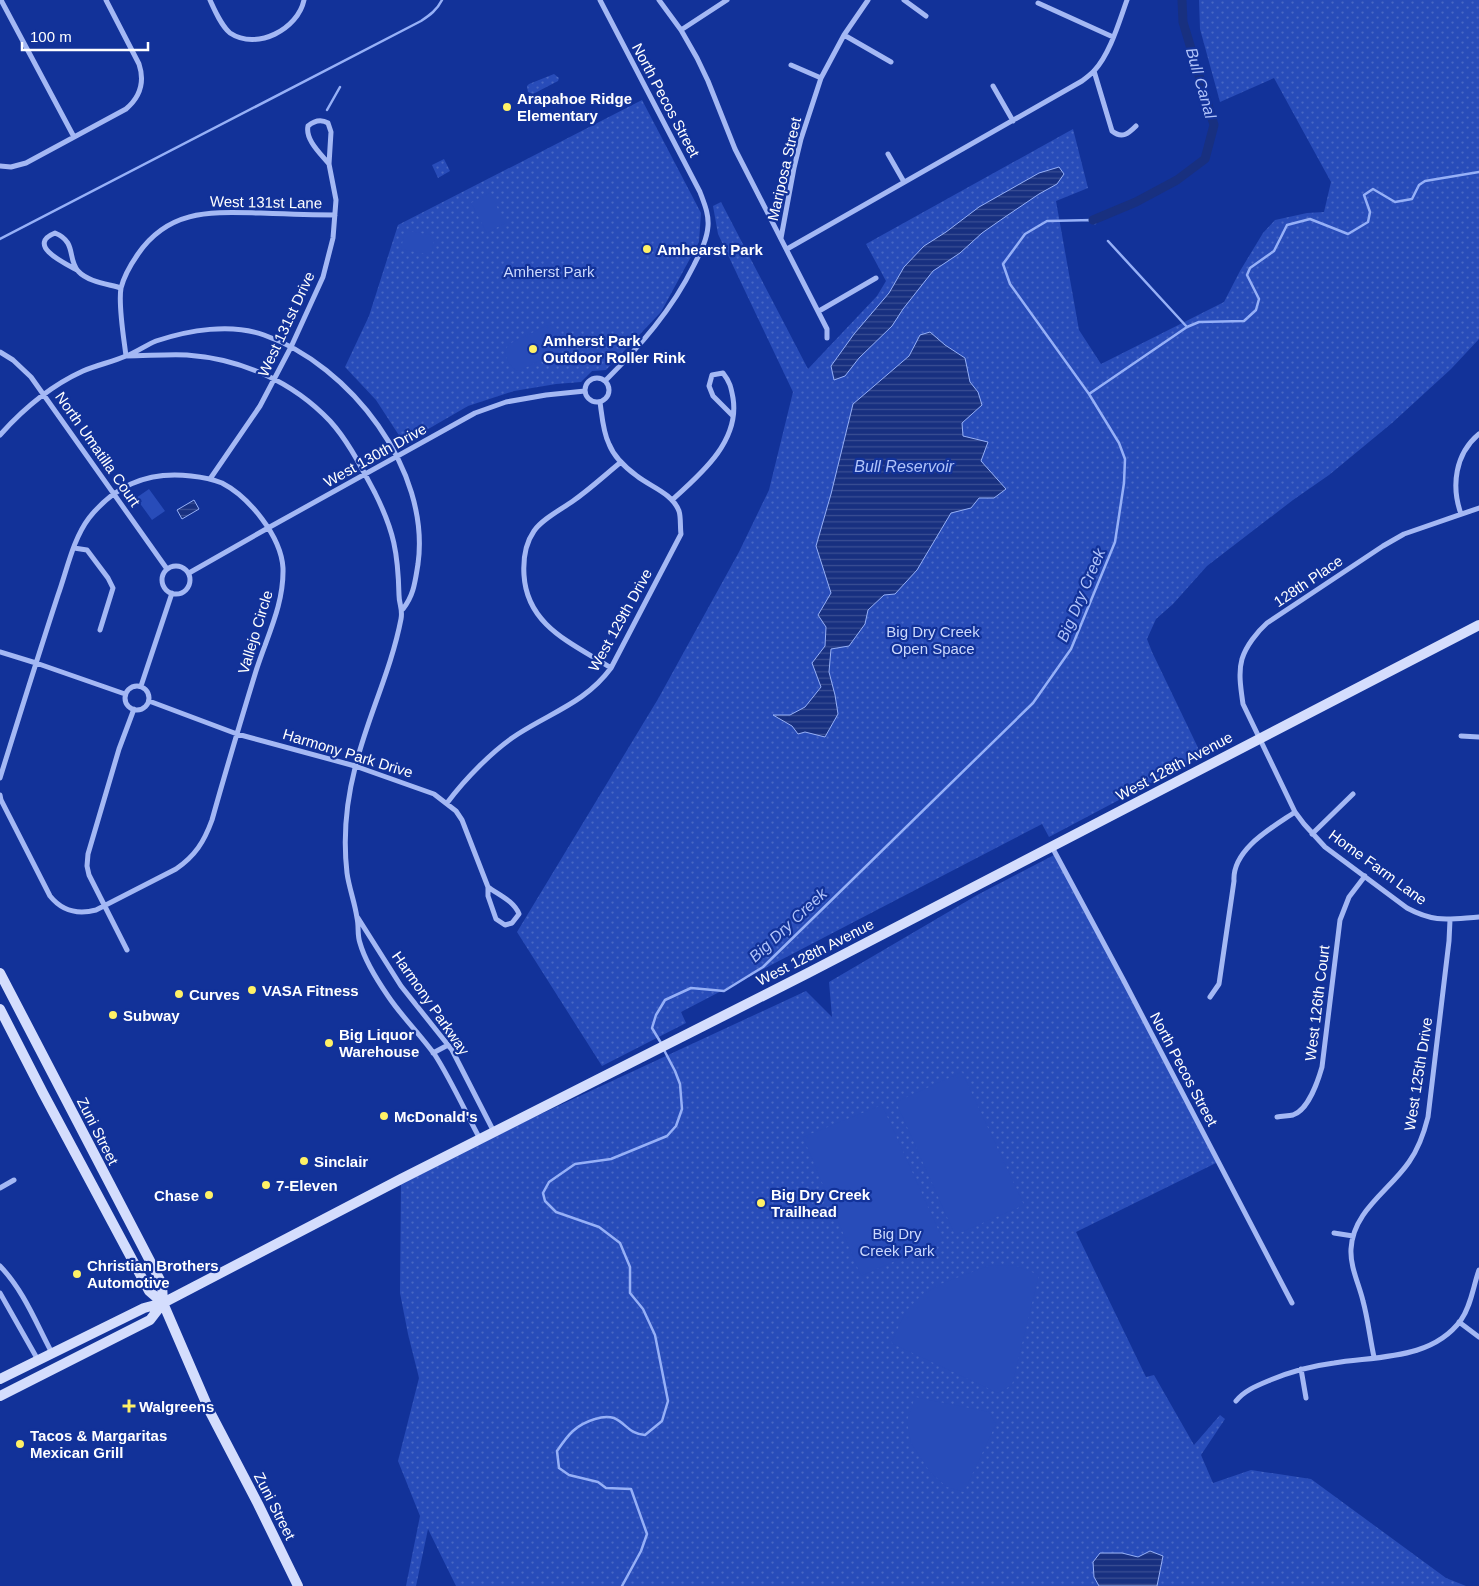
<svg xmlns="http://www.w3.org/2000/svg" width="1479" height="1586" font-family="Helvetica,sans-serif">
<style>
.green{fill:url(#green-dots)}
.pitch{fill:#284cb9}
.water{fill:url(#water-rules);stroke:#96b0f7}
.lines{fill:none;stroke-linecap:round;stroke-linejoin:round}
.stream{stroke:#96b0f7;stroke-width:2.5}
.canal{stroke:#183080;stroke-width:9}
.street{stroke:#a4b8f4;stroke-width:5}
.secondary{stroke:#d4ddfd;stroke-width:10}
.poi-dot{fill:#fff166;stroke:#123299;stroke-width:2}
.labels{text-anchor:middle;dominant-baseline:central;stroke-width:4.5;stroke-linejoin:round;paint-order:stroke}
.poi-label{font-size:15px;font-weight:bold;fill:#fff;stroke:#123299;text-anchor:start}
.street-label{font-size:15px;fill:#fff;stroke:#123299}
.park-label{font-size:15px;fill:#ccd9fd;stroke:#123299}
.water-label{font-size:16px;font-style:italic;fill:#b0c3fa;stroke:#123299}
</style>
<defs>
<pattern id="green-dots" width="8" height="8" patternUnits="userSpaceOnUse" patternTransform="scale(1.25)"><rect width="8" height="8" fill="#284cb9"/><path d="M2 2h.1M6 6h.1" fill="none" stroke="#4867c4" stroke-width="1.8" stroke-linecap="round"/></pattern>
<pattern id="water-rules" width="6" height="5" patternUnits="userSpaceOnUse" patternTransform="scale(1.25)"><rect width="6" height="5" fill="#183080"/><path d="M0 2.5h6" fill="none" stroke="#3b4f93"/></pattern>
</defs>
<rect width="100%" height="100%" fill="#123299"/>
<path class="green" d="M1199 0H1479V339L1451 369 1392 423 1329 475 1293 500 1207 566 1173 604 1156 619 1147 639 1152 652 1202 756 1049 837 1042 824 681 1012 686 1023 602 1066 517 932 658 699 739 552 769 490 793 392 718 234 713 206 721 202 808 369 877 296 886 281 866 244 1073 129 1088 188 1056 201 1079 330 1101 364 1224 302 1240 271 1263 233 1275 220 1307 213 1324 212 1331 182 1274 78 1220 102 1200 29Z
M554 74 559 78 558 81 533 94 528 92 527 86 529 84Z
M642 100 701 213 699 242 661 312 606 370 592 371 581 382 556 384 514 391 468 406 404 443 376 400 345 367 369 316 398 225Z
M444 159 450 171 438 178 432 165Z
M1056 854 1218 1162 1076 1232 1146 1377 1154 1375 1194 1445 1220 1415 1225 1419 1201 1455 1213 1483 1251 1470 1311 1479 1446 1578 1466 1586H456L428 1529 416 1586H406L420 1516 398 1461 419 1378 408 1334 400 1293 401 1179 806 991 832 1017 829 982 979 894Z"/>
<path class="pitch" d="M490 193 505 223 487 233 471 203Z
M405 230 435 236 431 255 401 249Z
M548 325C559 325 568 343 560 350L521 370 517 371C509 366 501 353 509 344Z
M149 489 165 511 152 520 136 498Z
M962 1072 1024 1205 955 1235 896 1102Z
M882 1105 943 1240 861 1276 803 1137Z
M1014 1265 1039 1275 1012 1385 998 1393 891 1343 906 1311 923 1294 943 1283 988 1266Z
M915 1397 989 1412 996 1424 964 1492 947 1487 930 1472 911 1443 907 1421Z"/>
<path class="water" d="M1059 167 1064 174 1057 184 1039 194 1005 217 982 233 960 253 933 271 903 309 892 326 859 358 845 376 834 380 831 366 854 334 889 293 904 267 924 246 946 232 979 207 1039 173Z
M930 332 945 345 965 358 970 382 978 392 982 405 962 423 963 436 988 442 981 461 1006 489 994 498H979L971 508 951 513 917 570 895 594 884 595 868 610 865 624 849 646 831 649 829 672 835 695 838 714 825 737 805 732 798 734 792 726 773 715H790L805 707 821 687 812 663 825 646 826 627 818 615 831 593 816 546 831 494 853 404 909 356 920 335Z
M194 500 199 509 182 519 177 510Z
M1150 1551 1163 1556 1157 1586H1099L1094 1577 1093 1562 1100 1553H1122L1138 1557Z"/>
<g class="lines">
<path class="stream" d="M327 110 340 87
M0 239 421 21C430 15 437 10 442 0
M1108 241 1187 327 1199 322 1244 321 1256 310 1259 299 1247 275 1250 268 1274 251 1287 225 1310 219 1348 234 1368 222 1370 212 1364 195 1373 189 1395 202 1412 199 1419 185 1425 181 1479 172
M1089 394 1187 327
M661 1043 652 1028 656 1015 665 1000 691 988 724 991 763 967 1033 703 1071 649 1115 542 1124 483 1125 459 1119 443 1089 394 1010 284 1003 264 1025 234 1047 221 1093 220 1095 223
M622 1586 641 1551 647 1534 631 1489 606 1488 598 1482 569 1475 559 1468 557 1451C568 1435 575 1425 595 1419 601 1417 608 1416 614 1418 627 1424 629 1434 645 1435L662 1421 668 1401 655 1335 643 1309 630 1293V1267L620 1243 599 1227 556 1212 545 1201 543 1193 549 1182 575 1164 611 1159 667 1136 676 1126 682 1109 680 1084 675 1071 663 1048"/>
<path class="canal" d="M1093 220 1136 202 1177 180 1205 159 1214 125 1183 22 1182 0"/>
<path class="street" d="M1 0 74 137
M210 0C215 11 221 25 230 33 257 51 298 29 304 0
M600 0 700 192C704 203 709 214 708 226 707 240 700 253 694 265 672 310 640 346 605 381
M659 0 681 30 697 58 708 81 735 149 827 329V338
M904 0 926 16
M1038 3 1113 37
M681 30 727 0
M844 35 891 62
M791 65 821 78
M1094 71 1112 131C1122 139 1128 134 1136 126
M993 86 1013 121
M888 154 904 182
M0 166 11 167 26 163 126 109C140 97 145 82 139 64L106 0
M781 238 794 168 801 139 821 78 844 35 868 0
M787 249 1082 81C1086 78 1090 75 1094 71 1110 54 1119 22 1127 0
M77 270C66 264 25 245 55 233 77 242 67 258 78 271 88 282 108 284 121 288
M819 311 876 278
M0 352 13 360 31 377 167 569
M126 356C146 356 167 354 187 355 241 359 292 381 330 421 349 442 362 469 375 493 394 531 398 553 399 595 399 604 403 609 401 619 391 671 367 718 355 768 346 803 343 838 347 873 349 888 355 903 357 918 359 926 357 935 360 943 365 961 377 980 388 996 402 1017 420 1034 435 1055 451 1080 466 1113 480 1139
M126 356C124 339 118 305 121 288 124 276 131 264 138 254 169 209 211 212 258 213 284 214 309 215 335 215
M585 390a12 12 0 1 1 24 0a12 12 0 1 1-24 0Z
M0 435C24 408 50 386 83 371 97 365 112 362 126 356 137 352 146 345 156 341 189 330 231 323 264 335 350 365 431 470 418 564 415 582 414 595 403 609
M210 479 260 406 291 347 323 277 333 238 336 200 329 164 331 132 328 123C321 119 314 121 308 126 305 140 321 154 329 164
M672 500C701 474 740 441 733 398 731 387 730 382 723 373L712 375 709 386 713 396 733 416
M1479 508 1404 534 1383 546 1267 623C1257 632 1246 646 1242 659 1238 673 1241 690 1243 704L1295 812 1304 824 1325 847 1407 908C1435 923 1448 919 1479 917
M1461 514C1451 486 1455 454 1479 434
M74 548 87 550 108 578 113 588 100 630
M162 580a14 14 0 1 1 28 0a14 14 0 1 1-28 0Z
M189 573 268 528 475 413 506 402 546 395 585 391
M0 652 36 663 125 694
M611 668C572 643 527 626 524 575 523 559 525 544 534 531 542 519 562 509 573 501 590 489 605 475 621 462
M125 698a12 12 0 1 1 24 0a12 12 0 1 1-24 0Z
M141 686 172 593
M149 701 237 734 355 766 434 794 456 811 462 820 488 887V896L496 919 505 925 512 923 519 914C514 901 499 895 488 887
M1461 736 1479 737
M0 778C19 717 38 656 58 595 67 570 73 539 89 518 115 485 150 471 191 476 201 477 212 479 222 483 249 497 281 536 283 568 284 605 267 636 256 671 241 720 226 770 212 820 204 842 195 856 176 869L96 910C77 915 62 911 50 896L1 800 0 795
M447 803C465 779 493 750 518 734 552 712 586 702 611 668L681 534C680 527 681 517 679 511 672 493 651 487 637 476 626 468 614 457 609 444 603 432 602 416 600 402
M1312 834 1353 794
M1052 847 1124 981 1292 1303
M358 918 401 986 452 1050 494 1132
M127 950 89 875 87 866 88 854 119 749 134 709
M1210 997 1219 984 1234 881C1232 849 1273 827 1295 812
M433 1053 448 1045
M1277 1117C1282 1116 1288 1116 1293 1115 1308 1110 1318 1081 1322 1067L1340 920 1349 897 1365 876
M0 1188 14 1180
M1334 1233 1353 1236
M0 1266C24 1291 36 1323 52 1353
M0 1293 38 1360
M1459 1322 1479 1337
M1374 1357C1370 1339 1368 1319 1363 1301 1359 1284 1350 1267 1351 1249 1353 1211 1389 1191 1409 1162 1419 1148 1424 1133 1428 1117L1449 941 1450 920
M1301 1369 1306 1398
M1236 1401C1244 1391 1256 1386 1268 1381 1289 1372 1311 1366 1334 1363 1377 1356 1432 1360 1461 1320 1471 1306 1473 1287 1479 1270"/>
<path class="secondary" d="M0 973 162 1284 163 1303 210 1412 258 1504 298 1586
M0 1009 43 1093 149 1291 163 1303
M0 1379 144 1308 163 1303 401 1179 808 973 1479 625
M0 1396 150 1320 163 1303"/>
</g>
<g class="poi-dot">
<circle cx="507" cy="107" r="5"/>
<circle cx="647" cy="249" r="5"/>
<circle cx="533" cy="349" r="5"/>
<circle cx="252" cy="990" r="5"/>
<circle cx="179" cy="994" r="5"/>
<circle cx="113" cy="1015" r="5"/>
<circle cx="329" cy="1043" r="5"/>
<circle cx="384" cy="1116" r="5"/>
<circle cx="304" cy="1161" r="5"/>
<circle cx="266" cy="1185" r="5"/>
<circle cx="209" cy="1195" r="5"/>
<circle cx="761" cy="1203" r="5"/>
<circle cx="77" cy="1274" r="5"/>
<path d="M126.5 1398.5h5v5h5v5h-5v5h-5v-5h-5v-5h5z"/>
<circle cx="20" cy="1444" r="5"/>
</g>
<g class="labels">
<g class="poi-label">
<text x="517" y="98">Arapahoe Ridge<tspan x="517" dy="17">Elementary</tspan></text>
<text x="657" y="249">Amhearst Park</text>
<text x="543" y="340">Amherst Park<tspan x="543" dy="17">Outdoor Roller Rink</tspan></text>
<text x="262" y="990">VASA Fitness</text>
<text x="189" y="994">Curves</text>
<text x="123" y="1015">Subway</text>
<text x="339" y="1034">Big Liquor<tspan x="339" dy="17">Warehouse</tspan></text>
<text x="394" y="1116">McDonald's</text>
<text x="314" y="1161">Sinclair</text>
<text x="276" y="1185">7-Eleven</text>
<text x="771" y="1194">Big Dry Creek<tspan x="771" dy="17">Trailhead</tspan></text>
<text x="199" y="1195" text-anchor="end">Chase</text>
<text x="87" y="1265">Christian Brothers<tspan x="87" dy="17">Automotive</tspan></text>
<text x="139" y="1406">Walgreens</text>
<text x="30" y="1435">Tacos &amp; Margaritas<tspan x="30" dy="17">Mexican Grill</tspan></text>
</g>
<g class="street-label">
<text transform="translate(666 100) rotate(62)">North Pecos Street</text>
<text transform="translate(784 169) rotate(-77)">Mariposa Street</text>
<text transform="translate(266 202) rotate(1)">West 131st Lane</text>
<text transform="translate(286 324) rotate(-65)">West 131st Drive</text>
<text transform="translate(98 449) rotate(55)">North Umatilla Court</text>
<text transform="translate(375 455) rotate(-29)">West 130th Drive</text>
<text transform="translate(1308 581) rotate(-34)">128th Place</text>
<text transform="translate(620 620) rotate(-61)">West 129th Drive</text>
<text transform="translate(255 632) rotate(-73)">Vallejo Circle</text>
<text transform="translate(348 753) rotate(17)">Harmony Park Drive</text>
<text transform="translate(1174 766) rotate(-28)">West 128th Avenue</text>
<text transform="translate(1378 867) rotate(36)">Home Farm Lane</text>
<text transform="translate(815 952) rotate(-27)">West 128th Avenue</text>
<text transform="translate(431 1003) rotate(55)">Harmony Parkway</text>
<text transform="translate(1317 1003) rotate(-83)">West 126th Court</text>
<text transform="translate(1184 1069) rotate(62)">North Pecos Street</text>
<text transform="translate(1418 1074) rotate(-81)">West 125th Drive</text>
<text transform="translate(98 1131) rotate(63)">Zuni Street</text>
<text transform="translate(275 1506) rotate(63)">Zuni Street</text>
</g>
<g class="park-label">
<text x="549" y="271">Amherst Park</text>
<text x="933" y="631">Big Dry Creek<tspan x="933" dy="17">Open Space</tspan></text>
<text x="897" y="1233">Big Dry<tspan x="897" dy="17">Creek Park</tspan></text>
</g>
<g class="water-label">
<text transform="translate(1201 83) rotate(74)">Bull Canal</text>
<text x="904" y="466">Bull Reservoir</text>
<text transform="translate(1081 595) rotate(-67)">Big Dry Creek</text>
<text transform="translate(788 925) rotate(-43)">Big Dry Creek</text>
</g>
</g>
<path d="M22 42v8h126v-8" fill="none" stroke="#ffffff" stroke-width="2.5"/>
<text x="30" y="42" font-size="15" fill="#ffffff" stroke="#123299" stroke-width="4" paint-order="stroke">100 m</text>
</svg>
